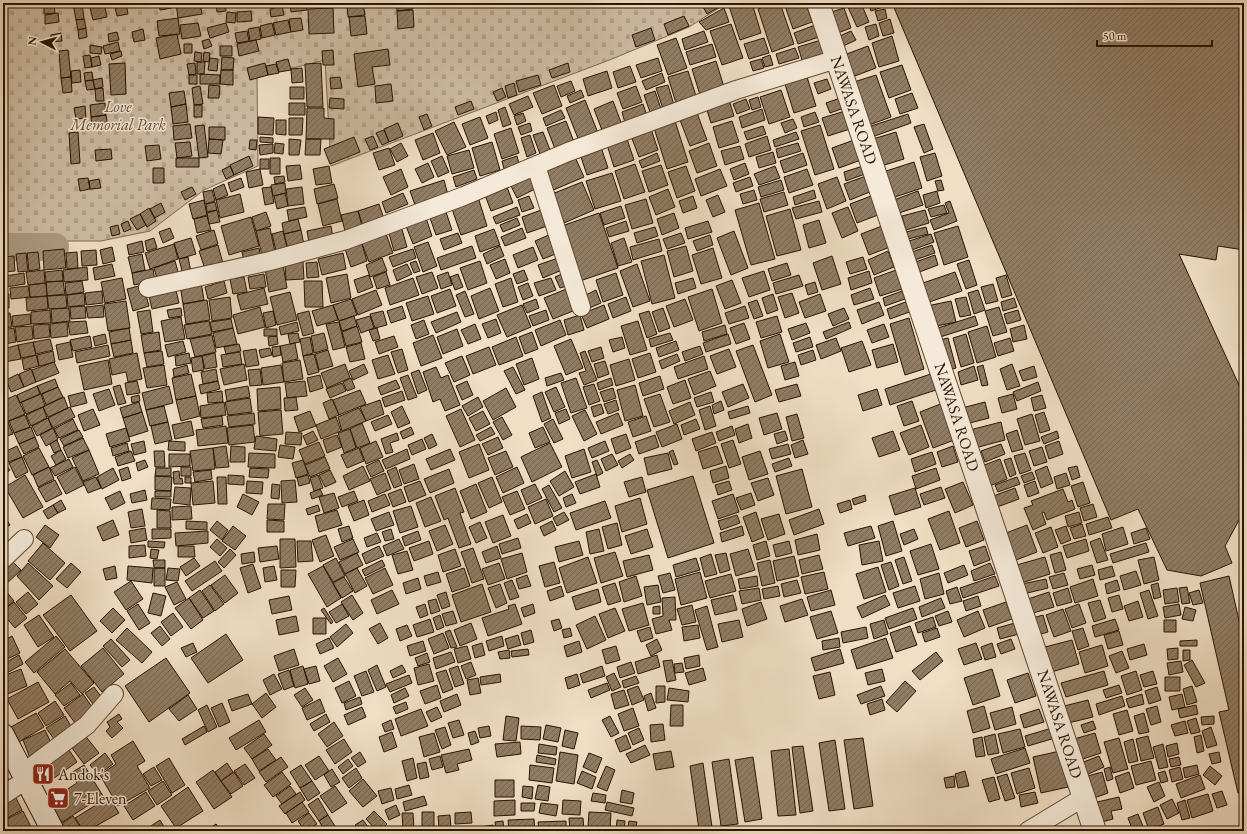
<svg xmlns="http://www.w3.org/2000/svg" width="1247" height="834" font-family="'EB Garamond',serif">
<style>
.cemetery{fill:url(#cemetery-stones);stroke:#7c6852}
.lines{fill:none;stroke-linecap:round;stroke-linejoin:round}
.river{stroke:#ad9a82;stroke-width:28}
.building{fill:url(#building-hatch);stroke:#2a1300}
.minor-casing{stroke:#5c4631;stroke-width:20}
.tertiary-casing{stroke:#5c4631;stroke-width:24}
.secondary-casing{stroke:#2a1300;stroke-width:24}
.minor{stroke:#f5ead9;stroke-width:18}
.tertiary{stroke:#f5ead9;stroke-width:22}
.secondary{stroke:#f5ead9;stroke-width:22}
.labels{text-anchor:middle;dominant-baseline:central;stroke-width:3;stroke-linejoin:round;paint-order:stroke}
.park-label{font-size:16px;font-style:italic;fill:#634e39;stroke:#f5ead9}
.street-label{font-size:16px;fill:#2a1300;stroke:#f5ead9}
.poi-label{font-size:16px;fill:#2a1300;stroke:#f5ead9;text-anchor:start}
</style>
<defs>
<pattern id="cemetery-stones" width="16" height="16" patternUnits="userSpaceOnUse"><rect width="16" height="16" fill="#cebca4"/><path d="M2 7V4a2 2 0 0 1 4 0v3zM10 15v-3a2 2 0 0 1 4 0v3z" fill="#b1a18b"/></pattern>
<pattern id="building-hatch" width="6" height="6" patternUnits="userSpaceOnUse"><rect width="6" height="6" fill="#917d66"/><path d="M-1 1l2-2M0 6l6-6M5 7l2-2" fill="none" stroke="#776552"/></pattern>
</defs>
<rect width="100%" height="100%" fill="#f0dfc5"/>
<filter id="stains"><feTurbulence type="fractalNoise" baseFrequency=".005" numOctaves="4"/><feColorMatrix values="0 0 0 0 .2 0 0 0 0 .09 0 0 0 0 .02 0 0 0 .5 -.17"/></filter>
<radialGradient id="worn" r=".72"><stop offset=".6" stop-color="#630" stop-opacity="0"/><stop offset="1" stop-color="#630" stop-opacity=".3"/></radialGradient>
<path class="cemetery" d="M3 3H727L689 27 612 59 331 166 325 60 257 77 258 166 204 190 150 231 101 241H3Z"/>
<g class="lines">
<path class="river" d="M3 247H55"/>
</g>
<path class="building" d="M73 3H82L84 19 76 20Z
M89 3H104L107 17 93 20Z
M114 3H126L128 14 117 16Z
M159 3H172V8L160 10Z
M176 3H200L202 14 178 18Z
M216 3H225L226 11 217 12Z
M271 3H289V4L272 7Z
M290 3H306L307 10 291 12Z
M347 3H363L365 15 348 17Z
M396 3H412L413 9 397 11Z
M707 3H726L707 14 702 5Z
M738 3H752L761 33 740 40 729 6Z
M773 3H780L794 44 772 52 758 9Z
M784 3H806L812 22 793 29Z
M851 3H861L869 22 857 27 847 5Z
M868 3H882L883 7 871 11Z
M892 3H1244V250L1218 246 1216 260 1179 254 1244 396V511L1225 546 1232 563 1201 576 1167 570 1138 509 1111 520Z
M54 4 55 13 44 14V5Z
M282 6 284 15 271 17 270 9Z
M333 8 334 33 309 34 308 9Z
M724 8 729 22 706 30 699 22Z
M844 8 851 28 835 34 828 13Z
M885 9 887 18 878 21 875 11Z
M413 10 414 27 398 29 397 11Z
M251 11 252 21 237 22V12Z
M227 12 236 13 235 23 226 22Z
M58 13 59 22 45 24V15Z
M365 16 367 34 351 36 349 17Z
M684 16 689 26 668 35 664 24Z
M178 18 180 34 159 36 157 21Z
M301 18 303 30 291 32 289 19Z
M84 19 86 28 78 30 76 20Z
M890 19 894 33 883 36 879 23Z
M288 20 291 32 276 35 273 23Z
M198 23 201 36 182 39 180 25Z
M226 23 229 32 210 38 207 28Z
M272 23 275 35 262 38 260 26Z
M731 24 743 58 722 65 710 31Z
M876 24 879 36 869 40 865 27Z
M815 25 819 37 798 44 794 33Z
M259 27 261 39 250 41 248 29Z
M86 28 87 37 79 39 78 30Z
M651 28 655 40 636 47 632 35Z
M143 29 145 40 134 42 132 32Z
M247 31 249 41 237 43 235 33Z
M704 31 708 42 685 50 682 39Z
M851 31 856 40 837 49 833 39Z
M117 32 119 40 109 42 108 34Z
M61 33 62 41 51 42V35Z
M177 34 181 54 160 59 156 38Z
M892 36 899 61 879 67 872 43Z
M676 38 687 68 668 75 657 45Z
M764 38 769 53 749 59 744 44Z
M209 39 212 46 204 49 202 41Z
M256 40 259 51 239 56 237 44Z
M821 40 826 56 803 63 798 47Z
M118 42 120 51 105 54 103 46Z
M184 44H192V53H184Z
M712 44 716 57 690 65 686 52Z
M90 45 102 47 101 54 90 53Z
M220 46H232V56H220Z
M868 46 876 68 852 77 844 55Z
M795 48 799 58 779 64 776 54Z
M388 49 390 65 372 67 375 84 358 87 354 54Z
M68 50 71 77 61 78 59 51Z
M333 50 334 65H323L322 51Z
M121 51 122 56 112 60 110 54Z
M195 52 202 53 201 62 194 61Z
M204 52 210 53 209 62 203 61Z
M90 55 92 67 85 68 83 56Z
M770 55 773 65 765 67 762 58Z
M99 56 101 65 92 67 91 58Z
M222 57 234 58 233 70H221Z
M210 58 218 59 217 71 208 70Z
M658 58 662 71 641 78 636 65Z
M288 59 291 70 279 72 276 62Z
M761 59 764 68 753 71 750 62Z
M716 61 724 87 700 95 692 69Z
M197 62H205L204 74H197Z
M125 63 126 94 111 95 109 64Z
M195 63 196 74 189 75 187 64Z
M265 63 268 75 250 80 247 68Z
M321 63 323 107H307L305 64Z
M568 63 570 72 552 78 549 70Z
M276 64 279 73 268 75 266 66Z
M902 65 911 90 889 98 880 72Z
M630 66 636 82 618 88 613 72Z
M302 68 303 82 292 83 291 69Z
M80 70 81 82 72 83 71 71Z
M221 70H233V85L220 84Z
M607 71 612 88 588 96 583 79Z
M688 71 696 96 676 103 668 77Z
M92 72 93 80 85 81 84 73Z
M662 73 665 82 646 90 642 81Z
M200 74 220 75V84H200Z
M189 75H197V84H189Z
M538 75 541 85 519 92 516 81Z
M876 75 891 117 869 125 854 82Z
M71 77 72 92 63 93 61 78Z
M340 77 342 88 331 89 330 78Z
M807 77 816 106 794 113 785 84Z
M102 78 103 87 95 89 93 80Z
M827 79 831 89 818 94 814 83Z
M93 80 95 89 87 90 85 81Z
M571 81 575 91 561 97 557 86Z
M514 83 517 95 508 98 505 86Z
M391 84 393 101 376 103 375 86Z
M209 85 220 86 219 98H208Z
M554 85 562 106 542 114 533 93Z
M668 85 674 105 663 109 656 88Z
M200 86 203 104 194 105 192 88Z
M636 86 642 102 623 109 617 93Z
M290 87H304V99H290Z
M103 88 104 101H96L95 89Z
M502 88 506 97 497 101 493 92Z
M581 90 584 97 570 103 567 96Z
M781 90 790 117 769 124 760 97Z
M184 91 186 104 171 107 169 93Z
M655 91 661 109 650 112 644 95Z
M912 93 918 108 900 114 895 99Z
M528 96 533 107 514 115 509 104Z
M758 97 761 107 752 110 749 100Z
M843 97 847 107 830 113 826 103Z
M330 98 344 99V109L329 108Z
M746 99 750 109 737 114 733 104Z
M585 100 598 133 579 141 566 108Z
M729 100 734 116 711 123 706 107Z
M471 101 474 109 458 115 455 107Z
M613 101 622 125 603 133 594 109Z
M105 103 106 115 91 117 90 105Z
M289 103H305V115H289Z
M186 104 188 122 173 124 171 107Z
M643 104 647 116 625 123 622 112Z
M194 105H202V117H194Z
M85 106 86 118 76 119 74 108Z
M505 107 511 124 503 127 498 110Z
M307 108H324V118L334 119V139H306Z
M762 109 765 120 742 128 739 117Z
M561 110 565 118 546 126 543 118Z
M845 111 850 129 828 136 822 118Z
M496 112 498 120 489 124 486 116Z
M815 112 819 122 804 127 801 117Z
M523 113 526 121 517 125 514 116Z
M697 113 707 140 690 146 680 120Z
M427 114 432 126 424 130 419 117Z
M908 114 911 123 872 137 868 127Z
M106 115 108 127 92 129 91 117Z
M258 117 274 118 273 135 258 134Z
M480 117 488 138 470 145 462 124Z
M289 118H303L302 135H289Z
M793 119 797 128 785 133 781 123Z
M276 120H286V135L276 134Z
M566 121 574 142 555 149 547 128Z
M675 121 688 162 667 169 654 128Z
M732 121 739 142 719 148 713 127Z
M454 122 466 147 447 155 435 131Z
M398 123 403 136 389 142 384 129Z
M530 123 532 131 521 135 518 127Z
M190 124 192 138 174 140 173 126Z
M924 124 933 149 924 153 914 127Z
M204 125 208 157 199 158 195 126Z
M820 125 834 169 815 175 801 131Z
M763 126 766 134 747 140 744 132Z
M209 127H225V140L209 139Z
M511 128 519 153 502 159 494 134Z
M651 129 658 150 639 157 631 136Z
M384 130 389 142 382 145 376 133Z
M78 132 80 163 71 164 69 133Z
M543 132 550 150 540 154 533 135Z
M796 132 799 139 775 147 773 140Z
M896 132 904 159 881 166 873 139Z
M433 133 440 153 423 160 415 140Z
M530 135 536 153 527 157 521 138Z
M373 136 378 147 370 150 365 139Z
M767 136 771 150 749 157 745 144Z
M260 137 273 138V143L260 142Z
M354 137 360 152 330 164 324 149Z
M209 139 223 140 221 154 208 153Z
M289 139 301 140 299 155H289Z
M306 139H321L320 155H305Z
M627 139 634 160 614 167 607 145Z
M250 140H257L256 150 249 149Z
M854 140 861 160 839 168 832 148Z
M190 142 192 156 177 158 175 143Z
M492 142 500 170 480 176 472 148Z
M275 143 284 144 283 154 274 153Z
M401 143 408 156 397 162 390 149Z
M709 143 717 166 697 173 689 151Z
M798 143 801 151 778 158 776 149Z
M273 144V153L260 155 259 145Z
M600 144 608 168 587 175 579 151Z
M159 145 161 159 147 161 145 146Z
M740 146 744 159 725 165 721 151Z
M389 148 395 165 379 170 373 153Z
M111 149 112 159 96 161 95 150Z
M469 150 474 168 452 174 447 156Z
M773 152 776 163 759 168 756 157Z
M657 153 660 161 642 168 639 161Z
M803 153 807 165 784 173 780 161Z
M935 153 942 176 927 181 920 157Z
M249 156 253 166 234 175 230 165Z
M442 156 449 172 438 177 431 161Z
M517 156 519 164 504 169 502 161Z
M575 157 584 177 551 191 543 171Z
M176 158H199V167H176Z
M270 158H280V174H270Z
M260 159H269V169H260Z
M914 162 922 188 892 198 883 172Z
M428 163 434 177 422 183 415 169Z
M745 163 749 174 734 180 730 169Z
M635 164 645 192 624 199 615 171Z
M300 165 302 179 288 181 286 166Z
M661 165 668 185 649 192 642 171Z
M230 166 234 175 226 179 222 170Z
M329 166 332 183 316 185 313 169Z
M686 166 695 191 677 198 668 172Z
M775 166 780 178 759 185 754 174Z
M863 166 865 174 846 181 844 172Z
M153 168H164V183H153Z
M260 169 263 185 249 188 246 172Z
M401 169 408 187 391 195 383 177Z
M720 169 727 186 701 196 695 179Z
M807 169 813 185 789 193 784 177Z
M474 170 477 179 456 187 453 177Z
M612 173 621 201 595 209 586 181Z
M284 176 285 182 275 184 274 177Z
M531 176 537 188 517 198 511 186Z
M866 176 872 191 850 200 844 184Z
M750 177 753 186 736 192 733 183Z
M837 177 846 201 827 209 818 184Z
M88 178 90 189 80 191 78 179Z
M241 178 244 187 231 192 228 183Z
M99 179 101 188 90 189 89 181Z
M444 180 448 195 415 205 410 191Z
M781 180 784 190 761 197 758 187Z
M941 180 944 190 938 191 935 181Z
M582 182 594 210 564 223 552 194Z
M285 183 286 193 273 196 271 185Z
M224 184 228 195 216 200 213 189Z
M334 184 338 198 317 204 314 189Z
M192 187 196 194 185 200 181 192Z
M271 187 274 203 265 205 262 188Z
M302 187 304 204 288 206 286 189Z
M507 187 513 203 491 211 485 195Z
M668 189 675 207 656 215 649 197Z
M212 190 215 201 205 204 203 192Z
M754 190 757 200 743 204 740 194Z
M814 190 816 198 795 205 793 197Z
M918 191 923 205 896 214 891 201Z
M937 191 940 203 926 208 923 195Z
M784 192 788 205 764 212 760 199Z
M285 193 288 206 277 209 274 196Z
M403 193 408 204 386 213 382 202Z
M240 194 244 212 220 218 216 200Z
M718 195 725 212 713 217 706 200Z
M529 196 534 208 522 212 518 200Z
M693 196 697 208 683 213 679 201Z
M871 196 878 215 857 223 850 204Z
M478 197 487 226 461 235 451 206Z
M337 199 342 221 323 226 318 204Z
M646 199 653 223 632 229 625 205Z
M204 200 207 215 193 219 189 204Z
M819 201 822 212 796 219 792 208Z
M950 201 957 221 934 230 930 220 949 213 945 203Z
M215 202 217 210 207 212 206 204Z
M161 203 165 212 155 218 150 209Z
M759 203 775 259 751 265 735 210Z
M379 204 384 219 363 226 358 211Z
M944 205 947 213 931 217 928 209Z
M621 206 625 218 604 225 600 213Z
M305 207 307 217 289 221 287 210Z
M517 207 520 215 496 224 493 217Z
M848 207 858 231 842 238 832 213Z
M149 208 156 221 147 227 140 214Z
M445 209 452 230 436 235 429 215Z
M544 209 550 225 527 233 522 217Z
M790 209 801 250 777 256 766 216Z
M217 210 220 222 209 224 207 213Z
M925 210 929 223 906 230 902 216Z
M358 211 362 226 345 231 341 215Z
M266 212 271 226 256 231 252 217Z
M599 213 618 268 574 283 556 228Z
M674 213 679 228 662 235 657 219Z
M140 214 146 225 137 230 130 219Z
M207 216 211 230 197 233 194 219Z
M251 217 259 246 229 255 221 226Z
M426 218 432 236 413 244 406 226Z
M517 218 520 225 503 232 500 225Z
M298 219 301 230 284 234 282 223Z
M819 220 826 243 809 248 803 225Z
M128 221 131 229 124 232 121 224Z
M626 221 629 231 609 237 606 228Z
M708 221 712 232 688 239 685 228Z
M118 225 120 234 112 236 110 227Z
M331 226 333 238 309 242 307 231Z
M401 226 407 247 394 251 388 230Z
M882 226 890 247 869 255 861 234Z
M958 226 968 257 944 265 934 233Z
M655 227 658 236 637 243 634 233Z
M926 227 928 234 904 240 902 233Z
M170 228 174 238 163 243 159 232Z
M270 228 275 252 262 255 256 231Z
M522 228 526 238 505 246 501 237Z
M494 229 500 245 480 252 475 236Z
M214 230 218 244 201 250 196 236Z
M301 230 304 245 288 249 284 234Z
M283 231 288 252 277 255 272 234Z
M385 231 393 253 369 262 361 241Z
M734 231 748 268 731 275 717 238Z
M458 233 462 243 444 250 440 239Z
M681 233 685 243 667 249 663 239Z
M551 234 558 253 543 259 535 241Z
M931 234 934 242 909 251 906 242Z
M710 235 713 245 697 251 693 241Z
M154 238 157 248 147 251 145 241Z
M191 238 196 254 179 259 174 243Z
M624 238 632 262 618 266 611 243Z
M659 239 662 251 633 260 630 247Z
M142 241 144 252 129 255 127 245Z
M361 241 367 261 351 267 344 246Z
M428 242 437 266 423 272 414 247Z
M174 244 178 259 150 269 145 253Z
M218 245 224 267 206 272 199 251Z
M932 245 935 253 912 261 909 253Z
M472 246 476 258 441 270 437 258Z
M500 246 504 256 487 264 483 254Z
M686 246 693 271 674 277 667 251Z
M112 247 115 261 103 264 100 250Z
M533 247 538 260 518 268 513 255Z
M259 248 261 258 244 262 242 252Z
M713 248 722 278 701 284 692 255Z
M64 249 66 268 44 270 43 251Z
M413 249 416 258 393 267 389 257Z
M96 250 97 265 82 266 81 251Z
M888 251 894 267 874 275 868 260Z
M38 252 40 269 29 271 27 253Z
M77 252 78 268 67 269 66 253Z
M26 253 28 271 18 272 16 254Z
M343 253 346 269 322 275 318 259Z
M142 254 145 270 132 273 128 257Z
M664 255 675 298 652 304 641 261Z
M935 255 938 265 914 274 910 264Z
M14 256 15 271 4 272 3 257Z
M832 256 841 284 822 290 813 263Z
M188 257 192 277 184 279 179 259Z
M863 257 867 269 850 274 846 262Z
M382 258 387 271 370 277 366 265Z
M558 258 562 270 543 278 538 265Z
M505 259 510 273 496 279 490 265Z
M969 260 977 285 966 289 957 264Z
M175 261 179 275 158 282 154 268Z
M416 261 420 271 414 273 410 263Z
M480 261 487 283 468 290 460 268Z
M303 262 304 279 286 280 285 263Z
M317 262 319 277 307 278 306 263Z
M787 263 791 275 772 281 768 269Z
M112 264 115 276 95 280 93 268Z
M407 264 412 274 397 281 393 270Z
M637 264 650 301 633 307 620 271Z
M283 265 287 288 269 292 265 269Z
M87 267 88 280 64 282 63 270Z
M153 269 155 281 134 285 132 273Z
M44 270 45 283 28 285 26 272Z
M62 270 63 281 46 282 45 272Z
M524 270 528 280 517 284 513 274Z
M896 270 902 289 880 296 874 278Z
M764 271 770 290 749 297 742 278Z
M869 271 872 283 851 290 848 278Z
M386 272 390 285 377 289 373 277Z
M432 272 438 288 422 294 416 277Z
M448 272 452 285 441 289 437 276Z
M955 272 962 291 929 302 923 283Z
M24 273 25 284 6 287 5 276Z
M616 273 623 295 603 302 596 280Z
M264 274 266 287 250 289 248 277Z
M347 274 351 298 331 303 326 278Z
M458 274 463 287 455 290 450 277Z
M562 274 567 286 560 288 555 277Z
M369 275 373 287 358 293 354 280Z
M799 275 803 286 776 294 773 283Z
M1006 275 1012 295 1002 298 996 278Z
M244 277 247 292 233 294 230 279Z
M122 278 126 299 105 303 101 282Z
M413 278 419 295 390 305 385 288Z
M511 278 518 302 503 307 495 284Z
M551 278 556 290 539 296 534 283Z
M693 278 696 288 678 294 675 283Z
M732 280 741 303 725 309 716 286Z
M63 281 65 294 47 296 46 282Z
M82 281 84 292 66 295 65 283Z
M224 281 227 293 208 299 205 287Z
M304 281H322L323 307H305Z
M201 282 204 300 183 304 180 285Z
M815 282 818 292 808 295 805 285Z
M46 283 47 296 30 297 29 285Z
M528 283 533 296 523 300 518 287Z
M993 284 998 301 986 304 981 287Z
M143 285 149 306 133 311 127 289Z
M28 286 30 297 11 299 10 288Z
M175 286 179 303 152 309 148 292Z
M264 288 268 304 241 310 237 295Z
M490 288 499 311 479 319 471 296Z
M569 288 578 309 553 319 544 298Z
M870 288 874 299 854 305 851 295Z
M450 289 456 306 437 313 431 296Z
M712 289 722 323 699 331 688 297Z
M376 290 382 305 358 315 352 299Z
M596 290 601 303 587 309 582 297Z
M978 290 985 310 974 314 968 293Z
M102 291 103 303 86 305 85 293Z
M465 291 474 314 465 317 456 295Z
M902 291 905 299 885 306 883 298Z
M290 292 297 320 277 325 270 297Z
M84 293 85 305 68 307 67 295Z
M792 293 799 313 785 318 778 297Z
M3 294H9V308H3Z
M773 294 778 310 767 314 762 298Z
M820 294 826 311 805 318 799 302Z
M66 295 67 308 49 309 47 296Z
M47 296 48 309 27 311 26 298Z
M428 296 434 314 412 321 406 303Z
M230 297 232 318 212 321 209 300Z
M626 297 631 311 613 318 608 304Z
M966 297 971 315 960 317 955 299Z
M1014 298 1017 307 1003 311 1001 302Z
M351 299 357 315 339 321 333 305Z
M536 299 539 308 527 313 523 304Z
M685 299 693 320 674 327 666 306Z
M207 300 210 320 186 324 183 304Z
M757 300 763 316 754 319 748 303Z
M126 301 130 328 108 331 104 304Z
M908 301 912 311 890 319 887 309Z
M951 301 956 322 932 327 927 306Z
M879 302 884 315 862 324 857 310Z
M103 305 104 317 88 318 86 307Z
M333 305 338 320 317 326 312 311Z
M522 305 531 327 507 337 497 315Z
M604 305 609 319 587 328 581 314Z
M85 306 86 318 71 319 70 307Z
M402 306 406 318 391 323 387 311Z
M745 306 749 318 729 324 725 313Z
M260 307 265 327 238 334 233 315Z
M999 307 1007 332 993 336 985 311Z
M69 308 70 321 52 323 51 309Z
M181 308 182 316 169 318 167 310Z
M663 308 670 328 659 332 652 312Z
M844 308 849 319 833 326 828 314Z
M50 310 51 323 31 324V312Z
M150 310 153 332 141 334 137 312Z
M546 310 549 320 533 326 529 316Z
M1018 310 1021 320 1007 324 1004 314Z
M273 311 276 325 266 328 263 313Z
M309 311 314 333 303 336 297 314Z
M383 311 387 325 375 328 370 314Z
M649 311 657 334 647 338 639 314Z
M457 312 461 322 436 333 431 322Z
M10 313 12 327 3 328V314Z
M30 314 31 324 13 327 12 316Z
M580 315 584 330 568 335 564 320Z
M354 316 357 326 342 331 339 321Z
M370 316 374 328 361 333 356 320Z
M777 316 782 332 761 338 756 322Z
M975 316 978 325 937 338 935 329Z
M181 317 185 339 165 342 161 321Z
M909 318 924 369 905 375 890 324Z
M231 319 233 328 212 332 210 322Z
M496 319 501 333 488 338 482 324Z
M424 320 429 334 416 339 411 325Z
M560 320 566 335 541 346 535 330Z
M86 321 88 333 70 335 68 322Z
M209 321 212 334 187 339 184 325Z
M638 321 647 350 630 355 621 326Z
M67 322 68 336 51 338 50 324Z
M297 322 299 331 281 335 279 327Z
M339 322 345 347 333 350 326 324Z
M849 322 851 328 826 339 823 332Z
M744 323 750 339 736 344 730 328Z
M806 323 810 333 792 340 788 329Z
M49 324 50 337 34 339 33 325Z
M475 324 481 339 468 344 461 330Z
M884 324 889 337 872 343 867 330Z
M725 325 727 334 704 341 702 332Z
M1024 325 1027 339 1013 342 1010 329Z
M32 326 33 339 17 342 15 327Z
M357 326 362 342 346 346 342 332Z
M987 326 996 357 977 363 968 332Z
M14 328 16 342 4 344 3 330Z
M129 328 131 340 111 344 109 332Z
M233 328 237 344 216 348 213 333Z
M377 328 380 339 373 341 369 330Z
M264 329H277V336H264Z
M457 329 463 346 443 354 437 337Z
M159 332 161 350 144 353 141 335Z
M532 332 538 349 525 354 519 337Z
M298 333 300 342 290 344 288 334Z
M324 333 328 349 314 353 311 336Z
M670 333 673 340 651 347 649 339Z
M105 334 107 343 95 346 93 337Z
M728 334 731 344 706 352 703 343Z
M780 334 789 362 768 368 760 341Z
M966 334 974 363 961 367 953 338Z
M212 335 216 352 195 357 190 339Z
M433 335 442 358 421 366 413 343Z
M90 336 92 347 73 351 70 340Z
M277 336 278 344 269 346 268 337Z
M394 336 398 347 379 354 375 342Z
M310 337 313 353 303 356 300 339Z
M516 337 523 356 499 365 492 347Z
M622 337 625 348 613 352 609 340Z
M810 337 813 347 796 352 793 343Z
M836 338 841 351 821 359 816 345Z
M948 338 956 368 945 371 936 341Z
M1010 338 1014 351 998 356 994 343Z
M50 339 53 350 36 354 33 342Z
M571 339 583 368 566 375 554 346Z
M131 340 133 353 114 357 111 344Z
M183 341 186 352 168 357 165 345Z
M676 341 679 350 659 357 656 348Z
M862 341 871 365 849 372 841 348Z
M33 342 36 355 21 358 18 345Z
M70 342 73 357 59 360 56 345Z
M295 343 298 359 283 362 280 346Z
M361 343 365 359 350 362 346 347Z
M239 344 241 351 226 354 224 347Z
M893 344 898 362 877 368 872 350Z
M18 345 21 359 4 362 3 349Z
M108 345 110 356 77 363 75 352Z
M753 345 772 395 755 402 736 351Z
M280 346 281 355 273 357 272 347Z
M700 346 703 354 685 361 682 352Z
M489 347 496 365 473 374 466 356Z
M601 347 604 358 592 362 588 351Z
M270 348 272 355 261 358 259 350Z
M256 349 259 365 246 367 243 351Z
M402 349 408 370 398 373 391 352Z
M729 349 736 367 717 374 710 356Z
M328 350 333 366 319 370 315 354Z
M813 350 816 360 801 365 798 355Z
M53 351 55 362 39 366 37 355Z
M162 351 164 364 147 367 144 353Z
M585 351 597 380 584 385 579 373 586 371 580 353Z
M240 352 242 364 223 367 221 355Z
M137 353 142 379 128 382 126 372 112 375 109 359Z
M189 353 191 363 176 366 175 356Z
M215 353 217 367 205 369 202 356Z
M650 353 656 372 638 378 632 359Z
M314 354 319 372 308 375 303 356Z
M677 354 680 361 662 369 659 361Z
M36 355 39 366 24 370 22 359Z
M388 355 395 374 378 379 372 360Z
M202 356 204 370 193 372 191 358Z
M462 356 470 375 454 382 445 363Z
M704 356 708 369 678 379 674 367Z
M532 358 539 379 524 385 516 364Z
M629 359 635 380 616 386 610 365Z
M108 360 112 384 84 390 79 366Z
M300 360 303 379 284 382 282 363Z
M605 361 609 374 598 378 594 364Z
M54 362 59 373 36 382 32 370Z
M795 362 799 376 785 380 781 366Z
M244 364 247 380 224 385 220 369Z
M345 364 350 378 327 388 321 373Z
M364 364 368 373 353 380 349 371Z
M1012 364 1020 386 1007 390 1000 369Z
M164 365 167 385 147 388 143 368Z
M187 365 189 373 174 377 173 369Z
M281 365 284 382 263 385 261 368Z
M983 365 988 385 982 386 977 367Z
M974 366 978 380 961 385 958 372Z
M1034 366 1037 377 1023 381 1019 371Z
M436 367 441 378 448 375 460 405 445 411 440 399 433 402 423 372Z
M513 367 525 390 516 394 504 371Z
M31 369 36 382 24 387 19 374Z
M216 369 218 381 203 384 201 372Z
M260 369 262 385 250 386 248 370Z
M419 370 427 390 418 394 411 373Z
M710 371 716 386 694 395 688 379Z
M561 373 564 380 547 386 545 378Z
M18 374 24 387 11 392 6 380Z
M191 374 196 396 176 400 172 378Z
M931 374 936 390 890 405 885 389Z
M320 375 323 388 310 392 307 378Z
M408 375 417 397 408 400 400 378Z
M660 376 664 389 643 396 639 383Z
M351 378 355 388 347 391 343 382Z
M576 378 587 408 571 413 561 383Z
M611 378 613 385 599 390 597 383Z
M55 379 58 387 41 394 37 386Z
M396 380 400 388 381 395 378 387Z
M685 380 691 398 673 404 667 387Z
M137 381 140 393 127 395 125 383Z
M218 381 220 389 201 394 199 385Z
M305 381 307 396 287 398 285 383Z
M467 381 473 395 462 400 456 386Z
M1038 382 1041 391 1017 401 1013 392Z
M342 383 346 391 330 398 326 389Z
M594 384 600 401 589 405 583 387Z
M743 384 749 398 728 407 722 392Z
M797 384 801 396 779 402 775 390Z
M120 385 126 403 118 405 113 387Z
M635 385 643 416 625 421 617 390Z
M37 386 40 394 20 403 17 395Z
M169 386 173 403 146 410 142 393Z
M248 386 250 397 227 401 225 390Z
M58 387 63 397 46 405 42 394Z
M280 387 281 409 258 411 257 389Z
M556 387 565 407 554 412 545 392Z
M506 388 516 407 493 420 483 401Z
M613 388 616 398 604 402 600 392Z
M109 389 115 405 99 411 93 394Z
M877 389 882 405 863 411 858 395Z
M360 390 366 404 339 415 333 400Z
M222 391 223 402 208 403 207 393Z
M402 391 405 400 385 407 382 398Z
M84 392 87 403 71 407 68 396Z
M542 392 551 418 542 422 533 396Z
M711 392 714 402 697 407 694 398Z
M41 394 45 406 26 414 21 402Z
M660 394 670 422 654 427 644 399Z
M1013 394 1017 409 1002 413 998 398Z
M16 395 25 414 6 422 3 416V401Z
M139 395 140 401 132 403 131 397Z
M1042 395 1046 408 1034 411 1031 398Z
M196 396 200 416 181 421 176 400Z
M64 397 68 408 48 417 43 407Z
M296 397 298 410 285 411 284 398Z
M478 397 483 407 468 416 462 406Z
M250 398 252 412 228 415 225 402Z
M332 399 339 415 329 419 323 403Z
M380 400 384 414 366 421 360 407Z
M616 400 619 410 608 414 604 404Z
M721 401 724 410 714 414 712 405Z
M912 401 919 421 904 426 897 406Z
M139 402 142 412 123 418 120 408Z
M224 402 226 415 201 418 200 406Z
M690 402 695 415 674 424 669 411Z
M985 402 989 418 966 424 962 408Z
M943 403 957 439 933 448 920 412Z
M601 404 604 413 594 417 591 407Z
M164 406 168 422 150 426 146 410Z
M402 406 410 423 398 428 391 412Z
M710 406 716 426 705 430 699 410Z
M748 406 750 413 730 419 728 412Z
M43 407 47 418 31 426 26 415Z
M70 407 75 417 53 428 48 418Z
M359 408 366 421 342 431 338 417Z
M93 409 100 425 84 431 78 415Z
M461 409 475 440 460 447 446 416Z
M566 409 570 419 559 424 555 413Z
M281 410 283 434 260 436 258 412Z
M585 410 597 434 584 441 572 416Z
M310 411 316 426 299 432 294 417Z
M483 411 490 424 476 431 469 418Z
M142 412 148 431 129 437 123 418Z
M1044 412 1050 430 1040 433 1035 415Z
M254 413 255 424 229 427 227 416Z
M618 413 623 425 601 434 596 422Z
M777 413 782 429 764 435 759 418Z
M797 414 804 438 792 441 786 417Z
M1032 414 1040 441 1025 445 1017 419Z
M25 415 30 427 14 433 9 421Z
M388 415 392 424 375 431 371 422Z
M222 416 223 425 203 428 201 419Z
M646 416 651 431 633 437 628 422Z
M336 417 341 431 321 439 316 425Z
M502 417 512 435 503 440 493 422Z
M48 418 52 428 37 436 32 426Z
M73 419 78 430 59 438 54 429Z
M553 419 563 439 554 443 544 424Z
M696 419 700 429 684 435 681 425Z
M191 421 194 435 175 439 172 425Z
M8 422 13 434 4 437 3 424Z
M168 422 172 440 155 444 151 426Z
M1001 422 1005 440 971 449 966 431Z
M362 423 370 443 357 448 350 429Z
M677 424 682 439 662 447 656 432Z
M748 424 752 438 739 443 735 429Z
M253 425 255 442 229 445 227 428Z
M921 425 929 447 909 455 900 433Z
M226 426 228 443 198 446 196 430Z
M732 426 735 435 719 441 716 432Z
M31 427 35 437 19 444 14 433Z
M411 427 414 434 403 439 400 432Z
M491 427 495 434 480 441 476 435Z
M543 427 550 442 535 448 529 433Z
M53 428 58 439 46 446 40 435Z
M126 428 130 441 110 447 106 434Z
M350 429 356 448 344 453 338 433Z
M79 430 83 437 64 446 60 439Z
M1017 430 1023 449 1012 452 1006 434Z
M313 431 318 440 307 445 303 436Z
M785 431 788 440 777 444 774 434Z
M893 431 900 450 879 457 872 438Z
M1057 431 1059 438 1044 444 1041 437Z
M286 432 302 433 301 445 285 444Z
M712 432 716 443 696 451 692 439Z
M397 433 399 440 390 443 393 452 386 454 381 439Z
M432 434 437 445 429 449 424 438Z
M626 434 631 448 616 454 611 439Z
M337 435 342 447 327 453 323 440Z
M655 435 659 447 639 454 635 442Z
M256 436 277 439 276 451 254 449Z
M35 437 39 447 24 454 19 444Z
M498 437 503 448 488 455 482 444Z
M83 438 89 450 68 458 63 447Z
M422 439 426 449 412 455 408 445Z
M57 440 61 450 54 453 50 444Z
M733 440 741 464 729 468 721 444Z
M803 440 808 454 795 458 791 445Z
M144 441 146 452 134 455 131 444Z
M169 441 185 442V451L168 450Z
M376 441 383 457 366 464 360 448Z
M605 441 609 451 592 458 588 448Z
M1059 441 1063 454 1049 459 1045 446Z
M319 442 325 456 305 464 299 450Z
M127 443 129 451 113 456 111 448Z
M550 443 562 467 532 482 521 457Z
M479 444 489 470 469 478 459 452Z
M788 444 791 454 772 459 769 449Z
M1001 444 1005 454 985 462 981 451Z
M280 445 295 447 293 459 278 457Z
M17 446 22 457 8 462 4 452Z
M226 446 229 467 216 468 213 448Z
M231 446 245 447V462H230Z
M717 446 723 463 703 469 698 452Z
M953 446 958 462 942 467 937 452Z
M1042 447 1047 462 1034 466 1029 451Z
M39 448 49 467 32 475 23 456Z
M213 448 215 469 193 471 190 451Z
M359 448 364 461 347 468 341 455Z
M407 449 410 459 386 469 382 460Z
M450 449 455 460 431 470 426 459Z
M584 449 591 472 572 478 565 456Z
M61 450 66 459 56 465 51 456Z
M89 450 99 474 83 481 72 458Z
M673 450 678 464 674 465 669 452Z
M131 451 135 461 118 466 115 457Z
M154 451H164L165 467H155Z
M506 451 513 467 495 475 488 458Z
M760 451 768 474 749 480 742 457Z
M932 452 936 464 915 472 911 459Z
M249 453 275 454V468L248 467Z
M668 453 672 469 648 475 644 458Z
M1025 453 1031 470 1020 474 1014 456Z
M169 454H190V466L169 467Z
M612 454 618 465 606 471 601 459Z
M630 454 634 460 622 468 618 461Z
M22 457 28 472 16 478 9 463Z
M325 457 330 469 310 477 305 465Z
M789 458 792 466 775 472 772 464Z
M1011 458 1016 474 1010 477 1004 460Z
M69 459 73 467 55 476 50 468Z
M1000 459 1007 479 987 487 979 467Z
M145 460 148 467 138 471 136 463Z
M303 460 308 474 296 478 292 463Z
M379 460 384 471 371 477 366 466Z
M597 460 603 473 597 476 592 462Z
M3 461 10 470 3 476Z
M414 464 419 479 404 484 399 470Z
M363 466 370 481 349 490 343 476Z
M726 466 729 478 713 483 710 471Z
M1047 466 1053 483 1041 488 1035 471Z
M1077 466 1080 477 1072 480 1068 468Z
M49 467 54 479 38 487 33 475Z
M75 467 84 485 66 494 57 477Z
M128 467 131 478 122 481 119 470Z
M181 467H191V476H181Z
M396 467 402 485 394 488 387 471Z
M517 467 524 483 503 493 496 477Z
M113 468 119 480 102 489 97 477Z
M156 468H171V476H155Z
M250 468 269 469 268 478 249 477Z
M936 468 940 480 916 489 912 476Z
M449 469 454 483 430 493 424 479Z
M802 469 812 507 786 514 776 476Z
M211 470 212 479 195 482 193 472Z
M330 470 336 482 325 487 319 475Z
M179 471 180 479 182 478 183 484H174L173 472Z
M565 471 574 487 559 496 550 481Z
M1032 472 1035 479 1024 483 1021 476Z
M385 473 391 489 377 495 370 479Z
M1066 473 1070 485 1057 489 1054 477Z
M596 474 600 487 580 494 575 482Z
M25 475 43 507 23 518 5 487Z
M228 475 244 476V485L228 484Z
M308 475 310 483 299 486 297 478Z
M318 475 323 488 314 491 310 478Z
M155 476 172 477 171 491 155 490Z
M693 476 714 543 668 558 647 490Z
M96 477 101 488 88 493 83 482Z
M185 477H191V483H185Z
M217 477H226L227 504H218Z
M492 477 502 502 489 508 478 483Z
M642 477 646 492 629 497 624 482Z
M1017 477 1020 484 998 492 995 485Z
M768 478 774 495 758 501 751 483Z
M55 480 62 494 46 502 38 488Z
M295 480 297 502 282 503 281 481Z
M213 481 215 503 193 505 191 483Z
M247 481 263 482 262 494 246 493Z
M420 481 426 495 409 502 404 487Z
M729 481 732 490 718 495 715 485Z
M1035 481 1039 493 1028 497 1024 485Z
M963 482 973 505 955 513 945 489Z
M1083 482 1090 503 1078 507 1071 486Z
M272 484 280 485 279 499 271 498Z
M476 484 487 512 471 519 460 491Z
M535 484 542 498 527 505 521 490Z
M549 485 562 508 554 512 542 489Z
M175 487 191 488 190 505 173 503Z
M941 487 945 498 924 505 920 494Z
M455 488 464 512 460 513 471 544 459 548 448 518 444 520 435 496Z
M915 488 921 507 895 515 889 496Z
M1015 488 1019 499 989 510 985 499Z
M320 489 323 495 312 499 310 493Z
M401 489 406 502 393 507 388 494Z
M1063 489 1068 502 1072 500 1075 509 1047 520 1044 512 1042 513 1046 524 1033 530 1024 508 1033 505 1031 501Z
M145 490 147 500 132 503 130 494Z
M120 491 125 503 111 510 105 498Z
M155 491H171V497H155Z
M354 491 358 501 342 507 338 497Z
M517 491 525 509 510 515 502 497Z
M334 493 339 508 324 513 319 497Z
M751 493 755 505 741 510 736 498Z
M243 494 259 502 252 515 237 507Z
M385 494 390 505 372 512 368 501Z
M572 494 576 503 566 507 563 498Z
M733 494 739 512 718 519 712 501Z
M865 495 866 501 854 505 852 499Z
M431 497 441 521 425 527 416 503Z
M152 498 171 499 170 510 151 509Z
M640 498 647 524 622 532 615 506Z
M546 499 553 516 535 524 528 507Z
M61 500 66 509 58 513 53 505Z
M364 500 369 515 354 521 348 506Z
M850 500 852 509 840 513 837 504Z
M605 501 611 518 576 530 570 513Z
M268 504H285L284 520 267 519Z
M1093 504 1097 517 1084 521 1080 508Z
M53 505 58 513 48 519 43 511Z
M318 505 320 511 308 515 306 509Z
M191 506 192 519 172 520V507Z
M411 506 418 527 400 533 393 511Z
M142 509 145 526 131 528 128 512Z
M819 509 824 524 794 535 789 520Z
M157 510 170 511 171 528H157Z
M337 510 342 525 319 532 315 516Z
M949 511 960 543 940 550 928 519Z
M389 512 394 525 376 531 371 519Z
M564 512 569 520 557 526 553 518Z
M756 512 764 537 752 542 743 517Z
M1079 512 1082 523 1068 527 1065 516Z
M3 514 10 525 3 529Z
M527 514 531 523 518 529 514 520Z
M779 514 785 534 768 540 761 519Z
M503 515 511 536 493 543 485 522Z
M737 515 740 523 721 530 718 521Z
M1108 517 1112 528 1089 535 1086 524Z
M113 520 119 535 103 541 97 527Z
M267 520 284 521V532H267Z
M186 521 207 522V530L186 529Z
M217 521 228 530 222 540 210 530Z
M552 521 556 530 544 536 540 527Z
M893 521 902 551 886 556 878 526Z
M977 521 984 540 966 547 959 528Z
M480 522 487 538 476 543 469 527Z
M617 523 622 545 608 549 602 527Z
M1082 524 1086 536 1074 539 1070 528Z
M45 525 59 535 50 548 36 537Z
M445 525 453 544 437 551 429 531Z
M1027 525 1037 552 1016 560 1006 533Z
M233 526 246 536 235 550 222 541Z
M349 526 353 538 342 542 338 529Z
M742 526 744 535 722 542 720 533Z
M871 526 875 538 848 546 844 533Z
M1066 526 1071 540 1061 544 1055 530Z
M1051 527 1058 547 1043 553 1035 533Z
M1123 527 1128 544 1106 551 1102 534Z
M145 528 147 540 131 543 129 531Z
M1146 528 1150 539 1134 544 1131 533Z
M152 529H171V538L152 539Z
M391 529 394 539 385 541 382 532Z
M599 529 604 551 590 554 586 532Z
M647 529 653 547 631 554 625 536Z
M914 529 918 539 904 545 900 534Z
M208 531V543L176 546 175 533Z
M418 531 421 540 405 546 402 537Z
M377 533 381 542 367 547 364 538Z
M817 534 820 550 798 555 795 540Z
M326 535 334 556 320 562 312 540Z
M518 538 521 548 502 554 499 544Z
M1100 538 1108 560 1097 563 1090 542Z
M217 539 227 548 220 556 210 547Z
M280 539H295L296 567 280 568Z
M353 539 359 552 340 560 334 547Z
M399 539 404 549 387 556 383 546Z
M1086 539 1089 551 1067 558 1063 546Z
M148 541 165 542 164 548 148 547Z
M297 541H311L313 561 298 562Z
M429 541 433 554 414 561 409 548Z
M579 541 583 555 559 562 555 547Z
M766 541 770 556 757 560 753 545Z
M789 541 792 553 776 557 773 545Z
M879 541 883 561 862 565 859 545Z
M43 543 65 563 50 580 28 561Z
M1146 543 1149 552 1113 563 1110 554Z
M931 544 939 569 918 575 910 551Z
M145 545 146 556 129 558V546Z
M178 546H194L195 557H178Z
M277 546 279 559 260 562 258 548Z
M379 546 384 556 366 564 362 554Z
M497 546 501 558 486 563 482 552Z
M985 546 990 560 974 566 969 551Z
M473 548 484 579 472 583 461 552Z
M151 549 159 550 157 559 150 558Z
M230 549 236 555 224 568 218 562Z
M455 549 461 566 443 572 438 555Z
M748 549 755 570 736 576 730 554Z
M407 551 413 570 398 574 392 555Z
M254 552 255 562 242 564 241 554Z
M615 552 623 576 601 583 594 558Z
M1061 552 1066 570 1055 573 1050 555Z
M357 553 363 565 345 574 339 562Z
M522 553 527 572 507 579 501 559Z
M726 553 730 570 720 573 715 555Z
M711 554 717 574 705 577 700 558Z
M649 555 653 570 627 577 623 561Z
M819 555 823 569 802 574 799 560Z
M794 556 799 576 777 581 773 561Z
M588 557 597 583 567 593 559 568Z
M904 557 912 581 903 584 895 560Z
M1045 557 1050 574 1018 584 1013 566Z
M1154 557 1159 580 1144 584 1138 560Z
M194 558 200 566 186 576 180 567Z
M336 558 345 576 333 582 323 565Z
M696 558 700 570 676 577 673 565Z
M153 560H165V568H154Z
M382 560 385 566 365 576 362 570Z
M770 560 775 583 762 586 757 563Z
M12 561 21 570 3 587V570Z
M215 561 222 571 192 591 185 581Z
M554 562 560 583 545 587 539 566Z
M891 562 899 586 889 590 881 565Z
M28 563 53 586 39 600 17 576Z
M71 563 81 572 67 588 56 579Z
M499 563 505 579 488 585 482 569Z
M990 563 995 574 974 581 971 571Z
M253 564 261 588 248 593 240 568Z
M964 565 968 575 948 583 944 573Z
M1092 565 1095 575 1080 579 1077 569Z
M115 566 117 578 106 580 103 569Z
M128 566 153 568 152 583 127 580Z
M274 566 277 580 265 582 263 568Z
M323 566 341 598 327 607 308 574Z
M1112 566 1115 576 1100 580 1098 570Z
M878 567 886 592 864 599 856 574Z
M154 568H165V586H154Z
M168 568 180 569 178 581 166 580Z
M357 568 367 586 355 593 345 574Z
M385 568 393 585 373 594 365 578Z
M464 568 470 586 452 592 446 574Z
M281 570H296L295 587H281Z
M1136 571 1141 585 1124 590 1120 576Z
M438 572 441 582 427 586 424 576Z
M700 572 707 598 681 605 675 579Z
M824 572 828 589 805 594 801 577Z
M670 573 675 590 663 593 658 576Z
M939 573 944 594 925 599 920 579Z
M1064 573 1068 585 1053 589 1049 577Z
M731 574 736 591 710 598 705 581Z
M225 575 238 593 225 603 211 585Z
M527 575 531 586 519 589 516 579Z
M636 576 642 596 624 602 619 582Z
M757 576 758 586 740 589 738 579Z
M995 576 999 586 963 598 960 588Z
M1229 576 1244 643V792L1238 793 1219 712 1229 710 1200 583Z
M344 577 353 591 342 598 333 583Z
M418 578 421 589 406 594 403 583Z
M1046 579 1048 588 1019 595 1017 585Z
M1093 579 1098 596 1075 603 1070 587Z
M512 580 519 597 510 600 504 583Z
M797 580 801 593 784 597 781 584Z
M1117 580 1120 590 1107 594 1105 584Z
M131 581 143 599 126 610 114 592Z
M177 582 186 599 174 605 165 587Z
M615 583 621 601 608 605 602 587Z
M1158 583 1161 597 1154 599 1151 585Z
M482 584 491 612 461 622 452 595Z
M500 584 507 603 496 608 488 588Z
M210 585 224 604 215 611 202 591Z
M658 585 661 602 647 605 644 587Z
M561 586 564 596 550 601 547 591Z
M778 586 780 596 764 599 762 589Z
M915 586 920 601 898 608 893 593Z
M957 587 962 601 950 604 946 591Z
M1187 587 1190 603 1182 604 1179 588Z
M759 588 761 600 742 604 739 591Z
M1068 588 1072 602 1057 606 1053 593Z
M1177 588 1179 602 1165 604 1163 590Z
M598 589 601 602 576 610 572 597Z
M5 590 14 601 3 610V592Z
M200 590 214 611 203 618 189 598Z
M392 590 399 604 377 614 371 600Z
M831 590 835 605 811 611 807 597Z
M1149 590 1158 616 1148 619 1140 593Z
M1199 590 1203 603 1193 605 1189 593Z
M28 592 38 604 26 614 16 602Z
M446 592 450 606 442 609 437 595Z
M1049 592 1054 607 1033 613 1028 599Z
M153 593 166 596 161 616 148 613Z
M71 595 97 631 70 651 43 615Z
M352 595 363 613 353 620 341 602Z
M733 595 737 610 715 615 711 600Z
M885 595 890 605 862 618 857 607Z
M1119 595 1123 609 1112 612 1108 598Z
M289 596 292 610 272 614 269 600Z
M978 596 981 606 966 611 963 601Z
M675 597 676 620H669L672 630 656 634 652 619 663 616 662 598Z
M189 598 203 620 191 629 175 608Z
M941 598 945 608 922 617 919 607Z
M436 599 440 611 431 614 428 601Z
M802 599 808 615 785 622 780 606Z
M1100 600 1106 618 1094 622 1088 603Z
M1138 601 1143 617 1129 621 1124 606Z
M14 602 27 618 15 628 3 614V611Z
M761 602 767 619 747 626 742 609Z
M1006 602 1012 619 989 627 983 610Z
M643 603 649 625 629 631 622 609Z
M138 604 150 623 139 630 127 611Z
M342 604 349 616 336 623 329 612Z
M425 604 428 615 420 618 416 607Z
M515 604 522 624 488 636 482 618 509 609 508 606Z
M533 604 535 613 524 617 521 608Z
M1079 604 1086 623 1072 628 1065 609Z
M1179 604 1181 615 1165 618 1163 607Z
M692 605 696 622 682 625 677 609Z
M660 606V614H653V607Z
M707 606 718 647 707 650 695 610Z
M1185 607 1196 610 1193 621 1182 619Z
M113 608 125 620 112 633 100 621Z
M324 608 333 622 331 624 321 610Z
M615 608 625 631 608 638 599 614Z
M913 608 917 619 889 629 885 618Z
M1063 609 1071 631 1054 637 1046 615Z
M453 611 457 623 446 626 442 614Z
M831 611 838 633 817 639 810 617Z
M948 611 952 622 939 626 935 616Z
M978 611 985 628 964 637 957 620Z
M173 613 183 627 171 636 161 622Z
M39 615 54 637 38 647 24 625Z
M440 615 444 627 437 630 433 618Z
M1043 615 1048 632 1034 636 1029 619Z
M296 616 299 631 279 635 276 620Z
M595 616 606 640 587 649 576 625Z
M933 617 936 627 918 633 915 623Z
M313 618H326V634H313Z
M430 619 434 632 417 637 413 625Z
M559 619 562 628 554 631 551 621Z
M1115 619 1119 630 1095 637 1092 626Z
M739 620 743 637 722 642 718 624Z
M884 620 888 634 874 639 870 624Z
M1164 620H1176V632H1164Z
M380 623 388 638 378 644 369 629Z
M471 623 477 639 460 646 454 630Z
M1015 623 1019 634 1000 639 997 628Z
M346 624 353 633 337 647 330 637Z
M407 625 412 636 400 641 396 629Z
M698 625 700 638 684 641 682 627Z
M160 626 170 639 162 646 151 633Z
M910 626 917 645 896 652 890 633Z
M650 627 653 638 641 642 637 631Z
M866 627 868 638 843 643 841 632Z
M127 628 152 652 142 663 116 640Z
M570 628 572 636 564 638 562 630Z
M937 628 940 637 925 642 922 633Z
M1083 628 1089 646 1078 650 1072 631Z
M450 630 457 647 451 648 445 632Z
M531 630 534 642 524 645 521 633Z
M1119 631 1123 645 1108 649 1104 635Z
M443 633 449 648 434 654 428 639Z
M226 634 243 660 208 683 191 658Z
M518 635 521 645 508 649 505 639Z
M12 636 20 653 3 661V641Z
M56 636 65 647 34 673 25 662Z
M502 636 504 646 489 651 486 641Z
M329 638 334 648 320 654 316 644Z
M839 638 840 647 823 650 822 641Z
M886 638 893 658 857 669 851 650Z
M111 639 130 660 122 667 103 646Z
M657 639 662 650 651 656 646 645Z
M1011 639 1015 649 1001 654 997 644Z
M1072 640 1079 664 1048 673 1041 648Z
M1197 640V646H1180V641Z
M423 641 426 651 410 656 407 646Z
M579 641 582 652 567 657 564 646Z
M193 643 197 652 186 657 181 648Z
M482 643 485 655 475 658 472 646Z
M976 643 982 659 964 665 958 649Z
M992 643 996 657 985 660 981 647Z
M1144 644 1147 655 1130 660 1127 649Z
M1102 645 1108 666 1085 673 1079 652Z
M467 646 471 659 458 663 454 649Z
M616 646 620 660 606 664 602 650Z
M103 648 124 674 102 692 81 666Z
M1178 648V659L1168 660 1167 649Z
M65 649 94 683 82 694 70 681 55 694 37 672Z
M294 649 299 665 279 671 274 656Z
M528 649 529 655 512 657 511 651Z
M840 649 844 663 815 671 811 658Z
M509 650 510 658 500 659 498 652Z
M1183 650H1190V660L1183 661Z
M1122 651 1129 668 1116 673 1109 656Z
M451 652 455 662 436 669 433 658Z
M936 652 943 661 920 680 912 671Z
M427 653 430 662 418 666 415 658Z
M19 655 23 664 5 674 3 664Z
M657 655 660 667 638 674 635 662Z
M699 655 700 666 686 669 684 658Z
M166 658 190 693 149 722 125 686Z
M338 658 347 674 333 682 324 666Z
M672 660 676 680 667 682 663 661Z
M1192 660 1205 683 1196 687 1184 665Z
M1181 661 1183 672 1169 675 1167 663Z
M471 662 476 675 466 679 461 666Z
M631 662 635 673 620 678 617 667Z
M682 663 684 672 675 673 674 664Z
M429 664 434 681 418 685 414 668Z
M377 665 386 687 377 691 368 670Z
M402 665 406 672 393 678 390 671Z
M303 666 308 684 295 688 290 670Z
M316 666 320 681 309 684 304 669Z
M458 666 464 684 455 687 449 669Z
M602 666 605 676 583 683 580 674Z
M703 668 706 680 689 685 685 673Z
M21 669 27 686 3 696V676Z
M882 669 885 681 868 685 865 673Z
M992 669 1000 696 973 705 964 678Z
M289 670 294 686 284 690 278 674Z
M446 670 453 689 443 693 436 673Z
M366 671 374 692 362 696 354 676Z
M1104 671 1108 685 1066 697 1061 683Z
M1136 671 1142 690 1127 695 1121 676Z
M1153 671 1157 684 1144 687 1140 675Z
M830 672 835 695 819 699 813 676Z
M614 673 621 687 612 691 606 677Z
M1028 673 1036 696 1015 703 1007 680Z
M274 674 282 689 270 695 263 680Z
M500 674 501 682 481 685 480 677Z
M577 674 580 685 568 689 565 678Z
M409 675 412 683 390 692 386 684Z
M636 676 639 683 624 688 622 681Z
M1165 677H1180V691H1165Z
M478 678 481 693 470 695 467 680Z
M349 681 356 696 342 703 335 688Z
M905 681 916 691 897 712 886 702Z
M38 682 49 702 18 719 7 699Z
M71 683 80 695 64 706 55 695Z
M607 683 610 690 591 698 588 690Z
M437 685 441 698 425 704 420 691Z
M1119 685 1122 693 1106 698 1103 690Z
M638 686 644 700 632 705 627 690Z
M656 686H665V702L656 703Z
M881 686 885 696 861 704 857 695Z
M1192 686 1197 702 1187 705 1183 689Z
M94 687 102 698 93 704 85 693Z
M1157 687 1161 700 1149 704 1145 691Z
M305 688 313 700 302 707 294 695Z
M405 688 409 696 394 703 391 695Z
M669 688 689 691 688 702 667 700Z
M624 690 629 705 615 709 611 694Z
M266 693 276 707 262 718 252 704Z
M651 693 656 708 648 711 644 696Z
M83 694 94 710 75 723 64 708Z
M248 694 252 704 232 711 228 700Z
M457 694 461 705 444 712 440 701Z
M1142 694 1144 704 1129 708 1126 699Z
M1182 694 1185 707 1172 710 1169 697Z
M188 695 197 709 179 721 169 709Z
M1122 696 1125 706 1099 715 1096 704Z
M360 697 362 704 346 710 344 703Z
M320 699 325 712 307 720 302 708Z
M882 699 885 710 870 715 867 704Z
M1088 700 1093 717 1068 723 1064 706Z
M55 701 64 715 46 726 38 713Z
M406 702 408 709 396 714 393 707Z
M222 703 230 722 219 727 211 708Z
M207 705 217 727 208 732 198 710Z
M671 705H683V726H670Z
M1196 705 1198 714 1180 718 1178 709Z
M984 706 990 728 973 733 967 711Z
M1157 706 1161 722 1151 725 1146 709Z
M362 707 366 717 348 725 344 715Z
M437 707 442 717 431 722 426 712Z
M1012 707 1016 724 995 730 990 713Z
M633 708 639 726 624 731 618 714Z
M421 709 428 726 401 736 395 719Z
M1039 709 1044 722 1024 728 1020 715Z
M1127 710 1133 731 1119 735 1113 714Z
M36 713 44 727 19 742 11 727Z
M1144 713 1149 732 1139 734 1134 716Z
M119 714 122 719 117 722 123 728 112 738 106 731 110 727 107 722Z
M326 714 330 722 314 731 310 724Z
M65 716 72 728 54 739 46 728Z
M506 716 519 718 516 741 503 740Z
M610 716 619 733 611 737 602 720Z
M1214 716V724L1202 725 1201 717Z
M1196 718 1200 732 1191 734 1187 721Z
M259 720 266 732 236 750 229 738Z
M391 720 394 729 385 732 382 724Z
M459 720 464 735 453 738 448 723Z
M1093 721 1096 729 1084 733 1081 725Z
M1185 721 1188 733 1175 736 1171 725Z
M334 722 343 736 327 747 318 734Z
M663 724 665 740 651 742 650 725Z
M546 725 561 728 558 742 543 739Z
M204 726 207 732 185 745 182 739Z
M489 726 491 736 480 738 478 728Z
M521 726 541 727 540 740 521 739Z
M445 727 451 745 442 749 435 730Z
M1211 727 1217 745 1207 748 1202 731Z
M639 728 644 740 633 745 628 733Z
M1052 728 1055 738 1028 746 1025 736Z
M1020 729 1025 747 1003 753 998 734Z
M45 730 53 747 30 758 23 740Z
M565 730 578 733 574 749 562 746Z
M475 731 479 742 471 745 468 733Z
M392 732 397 747 384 752 379 737Z
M83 733 99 753 84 764 69 744Z
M434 733 440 752 424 757 419 737Z
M1095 733 1101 753 1080 760 1074 739Z
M264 734 272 745 252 759 244 748Z
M995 734 999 753 988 755 984 737Z
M626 735 631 748 620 752 615 740Z
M1201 735 1204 751 1197 753 1194 737Z
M1148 736 1154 758 1141 761 1136 739Z
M982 737 985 756 976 757 973 739Z
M863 738 873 806 854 809 844 740Z
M1119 738 1128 769 1113 773 1104 742Z
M344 739 352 752 335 764 326 750Z
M1133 739 1138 761 1129 763 1124 742Z
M835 740 845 809 829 811 819 743Z
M133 741 145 761 137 766 150 788 118 806 100 775 116 764 111 755Z
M520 742 521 754 497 757 495 744Z
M1177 743 1179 754 1168 757 1166 746Z
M539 744 557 747 556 755 538 753Z
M1163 744 1168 767 1159 769 1153 747Z
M645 745 650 755 631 763 626 754Z
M803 746 813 811 800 813 792 747Z
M1025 748 1030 763 996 774 991 759Z
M268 749 276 760 259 771 252 759Z
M469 749 472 760 457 764 459 770 446 773 441 755Z
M789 749 796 815 778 816 771 751Z
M69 750 77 762 44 785 36 772Z
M671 751 674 767 656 770 653 754Z
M1060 751 1068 787 1041 793 1033 757Z
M360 752 366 762 358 767 351 758Z
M560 752 578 755 574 784 556 781Z
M1219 752 1221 762 1212 764 1209 754Z
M105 753 113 764 98 775 90 765Z
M589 753 602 758 596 773 583 767Z
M537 755 556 759 555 765 536 762Z
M319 756 329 771 315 780 305 765Z
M440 756 443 767 432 770 429 759Z
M1099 756 1104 767 1086 775 1081 763Z
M281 757 288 767 266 782 259 772Z
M753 757 762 819 745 822 735 760Z
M1179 757 1181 765 1171 767 1169 759Z
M169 758 185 785 172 793 156 766Z
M413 758 417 778 407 781 402 761Z
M348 759 353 766 343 774 338 767Z
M729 759 738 824 721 826 712 762Z
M1151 761 1156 780 1136 785 1131 766Z
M426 762 429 777 420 779 417 764Z
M227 763 233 772 221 781 215 772Z
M703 763 712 827 699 830 690 766Z
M245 764 255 778 244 785 234 771Z
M84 765 103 796 59 824 46 803 77 783 71 773Z
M301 765 312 781 300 788 290 772Z
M530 765 554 768 552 783 529 780Z
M1197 765 1199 774 1185 778 1183 768Z
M606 766 615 770 607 791 597 787Z
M1210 766 1222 776 1215 785 1203 775Z
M154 767 162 780 151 786 143 774Z
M1110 767 1113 779 1107 781 1104 769Z
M1180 767 1183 779 1172 782 1169 770Z
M356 768 362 778 349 788 342 778Z
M1029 768 1035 788 1017 794 1011 773Z
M332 769 340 782 331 787 324 775Z
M3 770 11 784 3 789Z
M213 770 232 797 214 809 196 782Z
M582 771 596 777 592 789 577 783Z
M965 771 969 786 958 788 955 774Z
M1165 771 1168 781 1161 783 1158 773Z
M234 772 243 786 231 794 221 781Z
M282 772 291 784 273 797 264 785Z
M1102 772 1108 793 1094 798 1088 776Z
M1129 772 1134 788 1120 793 1115 777Z
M1007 774 1015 798 1005 801 997 777Z
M1200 775 1205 789 1181 798 1176 784Z
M954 776 955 787 946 788 944 778Z
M994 777 1000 799 989 802 982 780Z
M363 779 377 796 363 807 349 791Z
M495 780H514V797H495Z
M163 781 172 795 157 805 148 791Z
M312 781 320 793 308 801 300 788Z
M1159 782 1165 796 1154 802 1147 787Z
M409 785 412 795 397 799 395 789Z
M538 785 550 787 548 801 535 799Z
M290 786 296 794 282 804 276 796Z
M335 786 347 803 332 813 320 796Z
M523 786 533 787 532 799 522 797Z
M188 787 203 811 176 828 161 806Z
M391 788 394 800 382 804 378 791Z
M622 790 634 793 632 804 620 802Z
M1222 791 1227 805 1217 808 1212 794Z
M146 792 155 806 133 820 124 806Z
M300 792 305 800 285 814 279 806Z
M1035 792 1038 803 1021 807 1019 795Z
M593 793 606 795 605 803 591 801Z
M14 794 22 810 3 820V800Z
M1208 794 1213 811 1192 818 1187 800Z
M424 796 427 805 405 811 403 802Z
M109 797 119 813 87 831H84L75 818Z
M1119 797 1122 809 1111 811 1113 819 1098 823 1093 803Z
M318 798 328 815 319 821 308 805Z
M1172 799 1179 813 1167 819 1160 805Z
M515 800V815L494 816V801Z
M563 800 581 801 580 815 562 814Z
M1185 800 1190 818 1182 820 1177 803Z
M302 802 309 812 292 823 286 813Z
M607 802 634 808 632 816 605 810Z
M521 803H535L534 811H521Z
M541 803 558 805 556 816 539 813Z
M396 805 400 815 389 820 385 810Z
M1158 807 1164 824 1149 830 1143 813Z
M23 811 32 829 29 831H8L3 821Z
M374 811 387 824 380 831H377L366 819Z
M422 812H434V831H422Z
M471 812 472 823 455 824V813Z
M589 812 611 813 610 829 588 827Z
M309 813 317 824 305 831 298 821Z
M402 813H413L414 829H403Z
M1138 814 1145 831H1133L1128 818Z
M328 815 338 831H325L319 821Z
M450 815 451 828H439L438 816Z
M73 816 83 831H66L61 824Z
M569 818H583L584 831H570Z
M534 819 535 831H509L508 820Z
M160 820 166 830 155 831 151 826Z
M363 820 371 831H359L355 825Z
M617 820 625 821 624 831H616Z
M503 821 504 831H496L495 822Z
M566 821V831H539L538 822Z
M629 821 637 822 635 831H627Z
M216 824 221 831H206Z
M493 825 494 831H481V827Z
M674 827H690V831H674Z"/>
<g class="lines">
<g class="minor-casing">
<path id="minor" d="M536 166 581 307
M148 288 270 261 346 240 464 196 568 152 736 90 837 59
M3 559 24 539
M23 773 87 725 114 694
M3 795 26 780
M1028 831 1084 797"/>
</g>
<g class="tertiary-casing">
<path id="tertiary" d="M818 3 1095 831"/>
</g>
<g class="secondary-casing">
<path id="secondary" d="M3 735 53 831"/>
</g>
<use href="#minor" class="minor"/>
<use href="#tertiary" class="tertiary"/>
<use href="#secondary" class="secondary"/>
</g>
<defs>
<g id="restaurant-square" transform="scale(1.15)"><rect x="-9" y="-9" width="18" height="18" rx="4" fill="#8f2418" stroke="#f5ead9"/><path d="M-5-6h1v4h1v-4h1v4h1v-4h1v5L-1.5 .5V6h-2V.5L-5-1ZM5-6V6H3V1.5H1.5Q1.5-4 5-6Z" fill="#fff"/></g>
<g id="supermarket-square" transform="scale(1.15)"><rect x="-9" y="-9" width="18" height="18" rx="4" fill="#8f2418" stroke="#f5ead9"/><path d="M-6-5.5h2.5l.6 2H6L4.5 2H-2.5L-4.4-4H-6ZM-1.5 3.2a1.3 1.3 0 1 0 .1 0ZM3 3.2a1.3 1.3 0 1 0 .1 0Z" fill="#fff"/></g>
</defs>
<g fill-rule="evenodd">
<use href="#restaurant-square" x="43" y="774"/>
<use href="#supermarket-square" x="58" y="798"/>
</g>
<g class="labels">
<g class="park-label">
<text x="118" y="106">Love<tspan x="118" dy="18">Memorial Park</tspan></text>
</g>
<g class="street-label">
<text transform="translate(854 110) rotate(71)">NAWASA ROAD</text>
<text transform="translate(957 417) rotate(72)">NAWASA ROAD</text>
<text transform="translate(1060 724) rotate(72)">NAWASA ROAD</text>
</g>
<g class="poi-label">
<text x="58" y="774">Andok's</text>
<text x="74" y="798">7-Eleven</text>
</g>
</g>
<rect width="1247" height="834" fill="none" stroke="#f0dfc5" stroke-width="16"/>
<rect x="4" y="4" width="1239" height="826" fill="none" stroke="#2a1300" stroke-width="2"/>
<rect x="8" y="8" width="1231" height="818" fill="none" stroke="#2a1300"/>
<g transform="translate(42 42) rotate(276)" stroke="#f5ead9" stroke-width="3" paint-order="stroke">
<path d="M0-3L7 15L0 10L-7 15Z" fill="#2a1300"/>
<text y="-6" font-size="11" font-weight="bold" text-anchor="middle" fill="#2a1300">N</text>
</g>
<path d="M1097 40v6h115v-6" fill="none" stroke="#2a1300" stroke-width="2"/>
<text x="1103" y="40" font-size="12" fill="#2a1300" stroke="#f5ead9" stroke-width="3" paint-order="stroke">50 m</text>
<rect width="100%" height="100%" filter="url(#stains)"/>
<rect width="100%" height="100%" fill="url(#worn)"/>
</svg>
